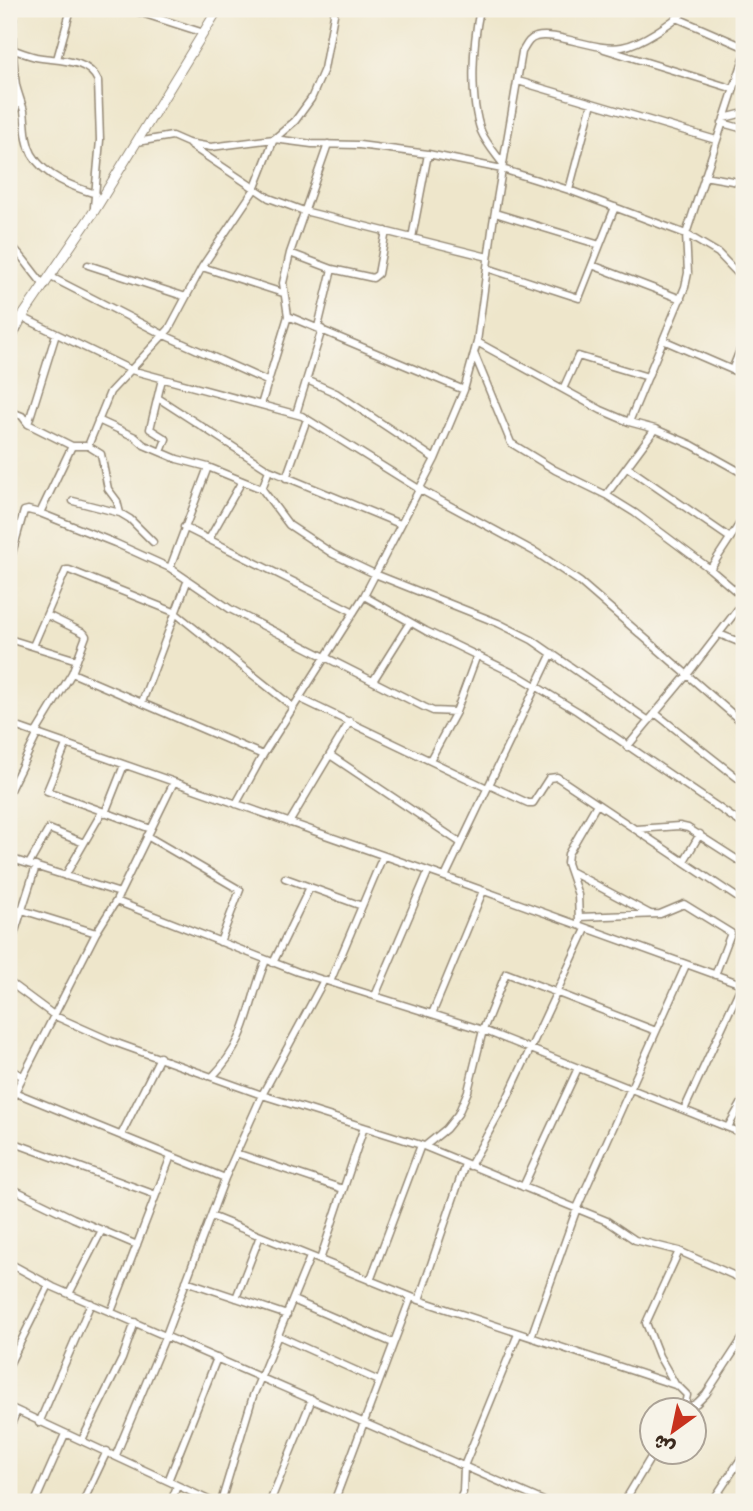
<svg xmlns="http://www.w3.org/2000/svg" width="753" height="1511" font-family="'Comic Neue','Playpen Sans Arabic',sans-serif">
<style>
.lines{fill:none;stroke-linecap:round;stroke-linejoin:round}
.street-casing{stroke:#948874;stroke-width:9}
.secondary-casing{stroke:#948874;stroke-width:11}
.street{stroke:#fff;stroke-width:6}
.secondary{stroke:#fff;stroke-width:9}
</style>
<rect width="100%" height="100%" fill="#f7f3e8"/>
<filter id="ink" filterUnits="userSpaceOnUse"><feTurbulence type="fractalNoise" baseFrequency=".0143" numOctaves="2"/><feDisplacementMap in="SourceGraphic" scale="14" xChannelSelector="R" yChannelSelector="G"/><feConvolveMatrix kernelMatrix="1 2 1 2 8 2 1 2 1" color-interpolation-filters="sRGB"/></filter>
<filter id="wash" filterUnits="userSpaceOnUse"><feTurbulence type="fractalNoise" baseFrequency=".00686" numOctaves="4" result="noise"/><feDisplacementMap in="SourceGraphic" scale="28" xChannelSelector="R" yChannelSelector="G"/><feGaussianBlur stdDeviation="1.57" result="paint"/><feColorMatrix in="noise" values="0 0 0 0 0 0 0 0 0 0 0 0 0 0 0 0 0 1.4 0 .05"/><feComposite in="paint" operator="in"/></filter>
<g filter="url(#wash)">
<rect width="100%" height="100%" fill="#eee6cb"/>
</g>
<g filter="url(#ink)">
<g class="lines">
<g class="street-casing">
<path id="street" d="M14 9C11 33 13 61 16 85 18 94 22 103 24 111 26 126 25 141 32 154 45 177 73 187 96 194
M129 9 204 33
M480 9C473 43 469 97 481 131 486 143 495 153 503 164
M677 18 744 47
M9 48C18 51 27 55 36 57 57 61 88 58 98 81L100 140 94 207
M604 49 734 89
M57 59 71 9
M518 81 716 140
M724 118 744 113
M722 123 744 129
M9 129 19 98
M137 142 172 136 188 143 211 147 274 139 312 144 359 145 428 154 502 169 569 190 686 234 718 253 744 280
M190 145 269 198 304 211 488 257
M704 176 744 183
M569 190 592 103
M495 213 600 245
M412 238 428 154
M9 244C19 250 34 275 45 286
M290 253 332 269 373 278 378 274 386 231
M88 265 186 297
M592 265 681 299
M202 267 283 293
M487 268 579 298 615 207
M51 277 164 335 269 382
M288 316 464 390
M22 317 131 370 302 416 419 489 537 553 580 582 744 724
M318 327 332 269
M663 340 744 375
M477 342 601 410 629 422 655 429 692 445 744 474
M474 353 511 443 555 470 606 495 635 513 710 569 744 598
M732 370 744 340
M307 380 336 393 435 459
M563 389 578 356 648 377
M158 398 269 470
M261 405 288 316 283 283 290 253 328 144
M9 411 22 416 28 424 72 446
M296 414 322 329
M98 420 135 437 144 445 177 459 208 467 262 489 289 525 333 554 375 574 498 623 532 640 649 721
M629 422 685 287 688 273 686 234 744 58
M28 424 56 334
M88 446 101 454 108 489 117 501 120 513
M161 452 166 439 150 429 162 379
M627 467 730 538
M286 478 307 419
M262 489 269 470 400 524
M606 495 655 429
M73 501 120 513 130 519 153 542
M40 513 72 446H88L110 392 169 329 202 267 254 190 274 139 295 121 311 99 324 69 335 9
M184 527 354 612
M209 539 242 481
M9 564 24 511 28 510 40 513 115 543 170 568 230 609 424 707 433 711 456 712
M170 568 208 467
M710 569 744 517
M364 596 426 631 519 676 577 711 744 825
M719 634 744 644
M9 639 77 660
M33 646 66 570H69L174 612 293 707
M72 673 263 755
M373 681 410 622
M299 698 487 788
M142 702 187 582
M655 713 744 783
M9 724 462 883 744 985
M35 734 72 673 86 636 84 633 47 615
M66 745 47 791 151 829
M627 747 687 675 744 601
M330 755 461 843
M430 760 456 712 477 655
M489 785 528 803H533L549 778 557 777 744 902
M9 792 37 735
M236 804 263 755 364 596 435 459 464 390 477 342 493 223 522 52C526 46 528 39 536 37 556 31 596 52 622 47 641 44 673 22 687 9
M105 813 124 765
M289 823 350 721
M637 829 679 826 688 828 744 864
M147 836 240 890 220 942
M9 858 120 893
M684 861 700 834
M29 864 49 829 84 843
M570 871 650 914
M65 876 102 812
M445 877 552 653
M285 878 362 906
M116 901 298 972 483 1030 744 1134
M9 906 96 933
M579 917 660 914 684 904 731 933 715 975
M579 921 578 895 567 863 568 854 597 804
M9 950 36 866
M273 963 310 887
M9 982 55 1016 111 1041 262 1095 421 1145 607 1221 635 1240 679 1251 744 1280
M330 982 383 856
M375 996 428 872
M432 1014 483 891
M9 1069 22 1076
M213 1076C249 1039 247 1006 266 960
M14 1092 225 1178
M9 1104 96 933 116 901 174 782
M684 1110 742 984
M728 1127 744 1099
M121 1135 160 1057
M9 1141 156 1195
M425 1146 446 1129 458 1114 468 1091 483 1030 506 973 656 1031
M236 1153 343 1189
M470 1166 506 1101 586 929
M9 1187 73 1218 137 1245
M523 1187 578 1068
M211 1216 419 1300 678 1386 687 1395 684 1409
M320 1260 364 1127
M9 1263 53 1287 546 1502
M186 1281 287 1315
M370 1281 421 1145
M69 1294 102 1230
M236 1298 260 1236
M293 1300 393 1343
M419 1300 465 1164
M111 1312 171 1156
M279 1336 379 1381
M531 1337 577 1208 686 965
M9 1365 49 1285
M675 1384 659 1356 646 1323 679 1251
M9 1407 213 1502
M684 1410 697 1403 706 1394 744 1336
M39 1423 91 1303
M9 1429 17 1411
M82 1440 122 1359 135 1322
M116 1455 166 1335 225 1178 262 1095 324 980
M168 1481 217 1358
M35 1502 65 1434
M83 1502 107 1451
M171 1502 177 1486
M221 1502 253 1396 310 1257
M270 1502 312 1399
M334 1502 411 1297
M459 1502 463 1492 464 1466 518 1334
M624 1502 654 1452
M712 1502 744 1454"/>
</g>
<g class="secondary-casing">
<path id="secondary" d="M9 342 22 317 93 213 218 9"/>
</g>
<use href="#street" class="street"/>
<use href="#secondary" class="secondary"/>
</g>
</g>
<rect width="753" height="1511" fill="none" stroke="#f7f3e8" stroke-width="35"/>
<g transform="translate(673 1431) rotate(213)"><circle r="33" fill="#f7f3e8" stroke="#aca397" stroke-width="2"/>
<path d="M0-5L12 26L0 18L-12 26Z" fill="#c8321e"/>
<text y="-10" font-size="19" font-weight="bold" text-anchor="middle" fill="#3b2a1e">ش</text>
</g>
</svg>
